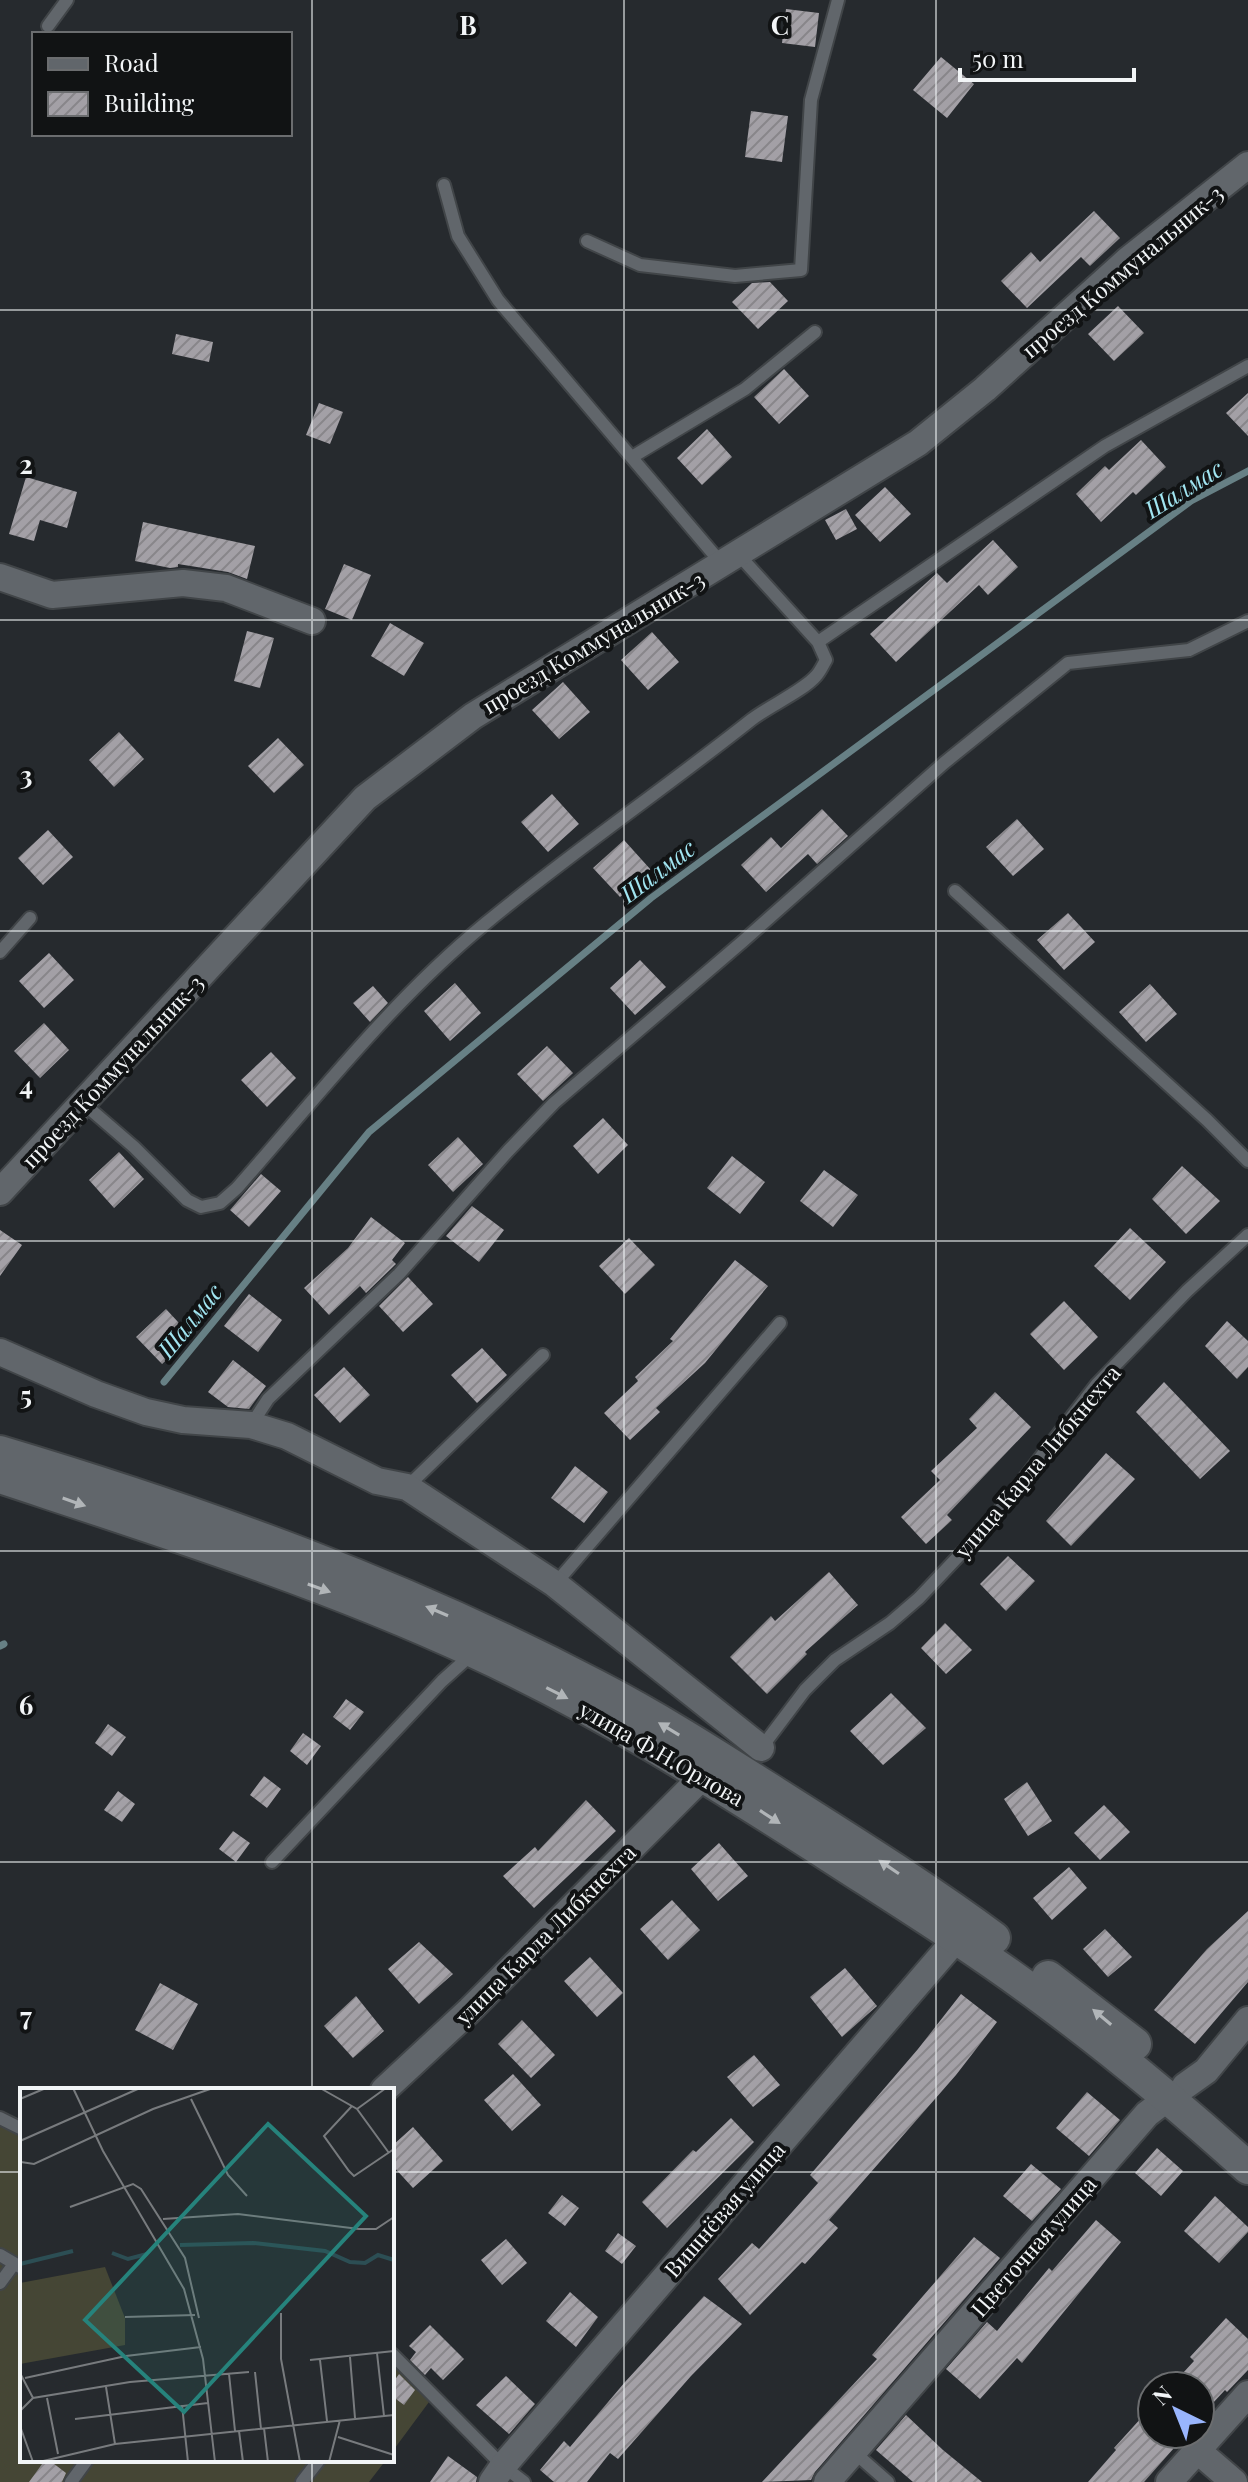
<svg xmlns="http://www.w3.org/2000/svg" width="1248" height="2482" font-family="'Playfair Display',serif">
<style>
.garden{fill:#454635}
.lines{fill:none;stroke-linecap:round;stroke-linejoin:round}
.stream{stroke:#678085;stroke-width:7}
.building{fill:url(#building-hatch)}
.service-casing{stroke:#414548;stroke-width:16}
.minor-casing{stroke:#414548;stroke-width:30}
.tertiary-casing{stroke:#414548;stroke-width:36}
.service{stroke:#61666b;stroke-width:12}
.minor{stroke:#61666b;stroke-width:26}
.tertiary{stroke:#61666b;stroke-width:32}
.oneway{fill:#b1b5b8}
.grid{fill:none;stroke:#f2f5f7;stroke-width:2;stroke-opacity:0.55}
.labels{text-anchor:middle;dominant-baseline:central;stroke-width:8;stroke-linejoin:round;paint-order:stroke}
.street-label{font-size:22px;fill:#f2f5f7;stroke:#111314}
.water-label{font-size:24px;font-style:italic;fill:#a1e5f1;stroke:#111314}
.inset-river{fill:none;stroke:#2c4e54;stroke-width:4}
.inset-road{fill:none;stroke:#787b7e;stroke-width:2}
.view{fill:#26837c;fill-opacity:0.15;stroke:#26837c;stroke-width:4}
.inset-edge{fill:none;stroke:#f2f5f7;stroke-width:4}
.grid-label{font-size:26px;text-anchor:middle;font-weight:bold;fill:#f2f5f7;stroke:#111314;stroke-width:8;stroke-linejoin:round;paint-order:stroke}
</style>
<defs>
<pattern id="building-hatch" width="6" height="6" patternUnits="userSpaceOnUse" patternTransform="scale(2)"><rect width="6" height="6" fill="#a3a0a6"/><path d="M-1 1l2-2M0 6l6-6M5 7l2-2" fill="none" stroke="#88868a"/></pattern>
</defs>
<rect width="100%" height="100%" fill="#262a2e"/>
<path class="garden" d="M0 2113 22 2124V2460H386L369 2482H0Z
M392 2363 429 2402 392 2452Z"/>
<g class="lines">
<path class="stream" d="M164 1382 369 1132 651 898 1191 501 1248 471
M0 1646 4 1644"/>
</g>
<path class="building" d="M786 9 819 13 815 47 782 43Z
M941 57 974 84 947 118 913 90Z
M751 111 788 116 782 162 745 157Z
M1094 211 1120 238 1090 266 1081 257 1027 308 1001 281 1031 252 1040 262Z
M770 282 788 301 758 329 732 302 752 283Z
M1118 306 1144 333 1114 361 1088 334Z
M176 334 213 342 209 362 172 354Z
M784 369 809 396 779 424 754 397Z
M1248 393V436L1226 413Z
M319 403 343 412 330 444 306 435Z
M707 429 732 457 702 485 677 458Z
M1141 440 1166 467 1136 495 1133 492 1101 522 1076 494 1105 466 1109 470Z
M26 477 77 492 67 528 40 520 34 541 9 534Z
M885 487 911 514 880 542 855 515Z
M846 509 857 529 836 540 825 520Z
M143 522 255 546 247 579 228 572 178 564V567L170 568 135 561Z
M993 540 1018 567 988 595 979 585 896 662 870 634 937 573 947 583Z
M344 564 371 575 352 620 325 609Z
M390 623 424 643 404 676 371 656Z
M247 631 274 638 260 688 234 681Z
M652 632 679 662 648 690 621 660Z
M563 682 590 712 559 739 532 710Z
M119 732 144 759 114 787 89 760Z
M278 738 304 765 274 793 248 766Z
M552 794 579 824 548 852 521 822Z
M822 809 848 836 817 864 808 854 766 892 741 865 771 837 781 848Z
M1017 819 1044 849 1013 876 986 847Z
M48 830 73 857 43 885 18 858Z
M624 840 651 870 620 897 593 868Z
M1068 913 1095 942 1064 970 1037 940Z
M49 953 74 980 44 1008 19 981Z
M640 960 666 987 635 1015 610 988Z
M455 983 481 1013 450 1041 424 1011Z
M1150 984 1177 1014 1146 1042 1119 1012Z
M373 986 388 1003 370 1022 353 1003Z
M44 1023 69 1050 40 1078 14 1051Z
M547 1046 573 1073 543 1101 517 1074Z
M271 1052 296 1078 267 1107 241 1080Z
M603 1118 628 1145 598 1174 573 1146Z
M458 1137 483 1164 453 1192 428 1165Z
M119 1152 144 1179 114 1208 89 1180Z
M732 1156 765 1182 740 1214 707 1188Z
M1182 1166 1220 1201 1186 1234 1152 1199Z
M824 1170 858 1195 833 1227 800 1201Z
M261 1174 281 1191 249 1227 230 1210Z
M472 1206 504 1230 479 1262 446 1236Z
M371 1217 405 1243 392 1260 396 1264 366 1293 360 1286 329 1315 304 1288 348 1248Z
M1130 1228 1166 1262 1130 1300 1094 1266Z
M0 1230 22 1245 0 1276Z
M629 1238 655 1265 625 1294 599 1266Z
M735 1260 768 1286 705 1363 656 1408 660 1412 630 1440 604 1413 638 1381 635 1377 673 1341 670 1339Z
M408 1277 433 1304 403 1332 379 1306Z
M249 1294 282 1320 258 1352 224 1326Z
M1064 1301 1098 1337 1064 1370 1030 1334Z
M166 1309 191 1336 162 1364 136 1337Z
M1227 1321 1248 1341V1367L1237 1379 1205 1346Z
M482 1348 507 1375 477 1403 451 1375Z
M233 1360 266 1386 249 1409 228 1407 208 1392Z
M344 1367 370 1395 340 1423 314 1395Z
M1164 1382 1230 1451 1200 1479 1136 1412Z
M995 1392 1031 1427 947 1515 952 1520 926 1544 901 1517 940 1480 931 1471 977 1428 969 1419Z
M1106 1453 1135 1479 1071 1546 1046 1521Z
M575 1466 608 1492 584 1523 551 1498Z
M1008 1556 1035 1581 1006 1611 980 1584Z
M829 1572 858 1605 805 1652 807 1654 767 1694 730 1657 771 1616 775 1621Z
M945 1623 972 1650 946 1674 921 1648Z
M891 1693 926 1728 883 1765 850 1731Z
M346 1699 364 1712 350 1730 333 1717Z
M108 1724 126 1737 112 1756 95 1743Z
M303 1733 321 1746 307 1765 290 1751Z
M264 1776 281 1789 267 1808 250 1795Z
M1027 1782 1052 1821 1028 1836 1004 1799Z
M118 1791 135 1804 122 1822 104 1810Z
M586 1800 616 1831 534 1908 503 1876 535 1847 538 1851Z
M1104 1805 1130 1832 1100 1860 1074 1833Z
M233 1831 250 1843 236 1862 219 1849Z
M719 1843 748 1876 718 1901 691 1869Z
M1069 1867 1087 1888 1052 1920 1033 1898Z
M672 1900 700 1930 668 1960 640 1929Z
M1248 1911V1982L1195 2044 1154 2010 1207 1949Z
M1105 1929 1132 1957 1108 1977 1083 1949Z
M419 1942 453 1974 419 2004 388 1969Z
M590 1957 623 1993 597 2017 564 1981Z
M845 1968 877 2006 842 2037 810 1997Z
M160 1983 198 2004 173 2050 135 2030Z
M961 1994 997 2022 956 2075 829 2220 838 2228 805 2264 802 2262 750 2315 718 2279 752 2243 759 2249 818 2183 810 2175 918 2049Z
M356 1996 384 2031 353 2058 324 2026Z
M522 2020 555 2055 531 2078 498 2044Z
M754 2055 780 2085 753 2107 727 2077Z
M513 2074 541 2105 512 2131 484 2100Z
M1087 2092 1120 2120 1089 2156 1056 2128Z
M731 2118 754 2142 667 2228 642 2202 693 2150 696 2152Z
M413 2127 443 2161 413 2188 392 2165V2146Z
M1157 2148 1183 2171 1161 2196 1135 2173Z
M1031 2164 1061 2189 1032 2221 1003 2196Z
M562 2195 579 2208 565 2226 548 2213Z
M1215 2196 1248 2227V2232L1219 2263 1184 2231Z
M1096 2220 1121 2242 1022 2363 1017 2358 980 2399 946 2369 987 2322 997 2331 1049 2268 1052 2271Z
M618 2233 636 2246 622 2264 605 2251Z
M974 2237 1000 2258 815 2472 811 2480 762 2482 877 2359 872 2355Z
M506 2239 527 2263 502 2285 481 2260Z
M570 2292 598 2317 576 2347 546 2321Z
M704 2296 742 2324 691 2376 618 2459 610 2453 587 2482H554L540 2470 564 2441 570 2447 625 2382Z
M1226 2318 1248 2339V2370L1227 2392 1225 2390 1200 2417V2386H1171L1194 2361 1190 2357Z
M430 2325 464 2359 443 2380 431 2368 425 2375 410 2360 416 2352 409 2346Z
M399 2374 415 2390 404 2405 392 2396V2384Z
M506 2376 535 2404 509 2434 476 2405Z
M1152 2406V2434H1185L1174 2448 1144 2482H1088L1116 2450 1114 2448Z
M906 2415 943 2450 982 2482H913L876 2450Z
M448 2456 477 2477 476 2482H430Z
M45 2460H49L66 2473 62 2482H29Z"/>
<g class="lines">
<g class="service-casing">
<path id="service" d="M48 26 67 0
M444 185 458 236 498 300 722 564
M587 241 640 265 735 276 801 270 811 100 838 0
M632 457 745 389 815 332
M818 642 1105 446 1248 366
M955 891 1207 1120 1248 1161
M0 952 30 918
M83 1103 134 1147 187 1200 201 1207 220 1203 237 1188C317 1097 392 1000 486 923 572 852 664 789 751 720 769 706 803 691 816 676 820 672 823 665 826 660L818 642 738 554
M251 1425 268 1399 399 1274 508 1151 554 1103 742 942 944 763 1068 663 1189 650 1248 621
M407 1487 543 1355
M555 1584 780 1323
M759 1751 805 1690 835 1660 890 1623 919 1598 989 1524 1097 1384 1187 1291 1248 1235
M272 1862 442 1681 472 1654
M0 2118 22 2129
M0 2255 22 2268
M0 2283 14 2264
M392 2354 503 2466 524 2482
M855 2453 888 2482
M71 2482 87 2460
M302 2482 319 2460"/>
</g>
<g class="minor-casing">
<path id="minor" d="M0 577 52 595 183 583 226 588 312 621
M0 1192 365 798 473 716 918 443 985 389 1128 260 1248 165
M0 1352 96 1394 146 1412 183 1420 251 1425 287 1436 377 1481 407 1487 555 1584 761 1748
M1185 2086 1206 2071 1248 2020
M384 2090 470 2010 703 1776
M1198 2451 1234 2482
M492 2482 503 2466 957 1938
M827 2482 1147 2114 1168 2098
M1169 2482 1248 2394"/>
</g>
<g class="tertiary-casing">
<path id="tertiary" d="M0 1452C204 1513 408 1587 596 1686 662 1720 725 1761 788 1801 857 1845 928 1889 994 1938
M0 1477C160 1530 322 1581 475 1652 595 1707 708 1778 819 1849 896 1899 974 1947 1047 2002 1117 2054 1184 2110 1248 2168
M1048 1977 1135 2044"/>
</g>
<use href="#service" class="service"/>
<use href="#minor" class="minor"/>
<use href="#tertiary" class="tertiary"/>
</g>
<defs><path id="oneway-solid" d="M-6-.8H1V-3.2L6.5 0L1 3.2V.8H-6Z" transform="scale(2)"/></defs>
<g class="oneway">
<use href="#oneway-solid" transform="translate(74 1502) rotate(19)"/>
<use href="#oneway-solid" transform="translate(319 1588) rotate(20)"/>
<use href="#oneway-solid" transform="translate(437 1611) rotate(-157)"/>
<use href="#oneway-solid" transform="translate(557 1693) rotate(27)"/>
<use href="#oneway-solid" transform="translate(669 1729) rotate(-149)"/>
<use href="#oneway-solid" transform="translate(770 1817) rotate(33)"/>
<use href="#oneway-solid" transform="translate(889 1867) rotate(-146)"/>
<use href="#oneway-solid" transform="translate(1102 2017) rotate(-140)"/>
</g>
<path class="grid" d="M312 0V2090M624 0V2482M936 0V2482M0 310H1248M0 620H1248M0 931H1248M0 1241H1248M0 1551H1248M0 1862H1248M0 2172H22M392 2172H1248M312 2460V2482"/>
<g class="labels">
<g class="street-label">
<text transform="translate(1122 271) rotate(-40)">проезд Коммунальник-3</text>
<text transform="translate(593 642) rotate(-31)">проезд Коммунальник-3</text>
<text transform="translate(112 1071) rotate(-47)">проезд Коммунальник-3</text>
<text transform="translate(1037 1461) rotate(-50)">улица Карла Либкнехта</text>
<text transform="translate(662 1753) rotate(30)">улица Ф.Н.Орлова</text>
<text transform="translate(545 1934) rotate(-45)">улица Карла Либкнехта</text>
<text transform="translate(724 2209) rotate(-49)">Вишнёвая улица</text>
<text transform="translate(1033 2246) rotate(-49)">Цветочная улица</text>
</g>
<g class="water-label">
<text transform="translate(1183 488) rotate(-32)">Шалмас</text>
<text transform="translate(657 870) rotate(-37)">Шалмас</text>
<text transform="translate(189 1320) rotate(-51)">Шалмас</text>
</g>
</g>
<g transform="translate(20 2088)">
<rect width="374" height="374" fill="#262a2e"/>
<path d="M85 179 105 230V257L0 276V195Z" fill="#454635"/>
<path class="inset-river" d="M160 157 233 155 305 163 330 174 345 175 358 167 374 172M92 165 108 171 127 166M0 176 53 163"/>
<path class="inset-road" d="M53 0 83 63 164 201 183 271 195 374M300 0 337 21 369 65M0 11 26 0M171 11 208 87 227 108M332 18 304 48 329 83 334 88 374 61M337 21 366 0M0 53 120 0M1 74 14 76 133 21 193 0M50 119 113 96 121 101 165 170 179 230M143 131 218 126 339 141H356L374 129M261 225V271L280 374M105 229 175 227M357 265 364 328M330 269 335 330M290 272 374 263M300 272 307 333M235 284 241 341M0 285 13 310M209 286 215 343M5 290 106 268 181 259M86 299 95 356M27 310 38 366M162 317 168 374M0 323 13 310 110 294 229 284M55 331 188 315M0 338 13 374M244 340 248 374M219 343 223 374M318 349 374 367M19 374 95 356 374 327M309 374 320 332"/>
<path class="view" d="M248 36 346 128 164 324 65 232Z"/>
<rect width="374" height="374" class="inset-edge"/>
</g>
<g class="grid-label">
<text x="468" y="35">B</text>
<text x="780" y="35">C</text>
<text x="26" y="474">2</text>
<text x="26" y="785">3</text>
<text x="26" y="1095">4</text>
<text x="26" y="1405">5</text>
<text x="26" y="1715">6</text>
<text x="26" y="2026">7</text>
</g>
<rect x="32" y="32" width="260" height="104" fill="#111314" stroke="#6b6d6f" stroke-width="2"/>
<rect x="48" y="58" width="40" height="12" fill="#61666b" stroke="#6b6d6f" stroke-width="2"/>
<text x="104" y="72" font-size="24" fill="#f2f5f7">Road</text>
<rect x="48" y="92" width="40" height="24" fill="url(#building-hatch)" stroke="#6b6d6f" stroke-width="2"/>
<text x="104" y="112" font-size="24" fill="#f2f5f7">Building</text>
<g transform="translate(1176 2410) rotate(317)"><circle r="38" fill="#111314" stroke="#6b6d6f" stroke-width="2"/>
<path d="M0-6L14 30L0 20L-14 30Z" fill="#99b5fd"/>
<text y="-12" font-size="22" font-weight="bold" text-anchor="middle" fill="#f2f5f7">N</text>
</g>
<path d="M960 68v12h174v-12" fill="none" stroke="#f2f5f7" stroke-width="4"/>
<text x="972" y="68" font-size="24" fill="#f2f5f7" stroke="#111314" stroke-width="6" paint-order="stroke">50 m</text>
</svg>
